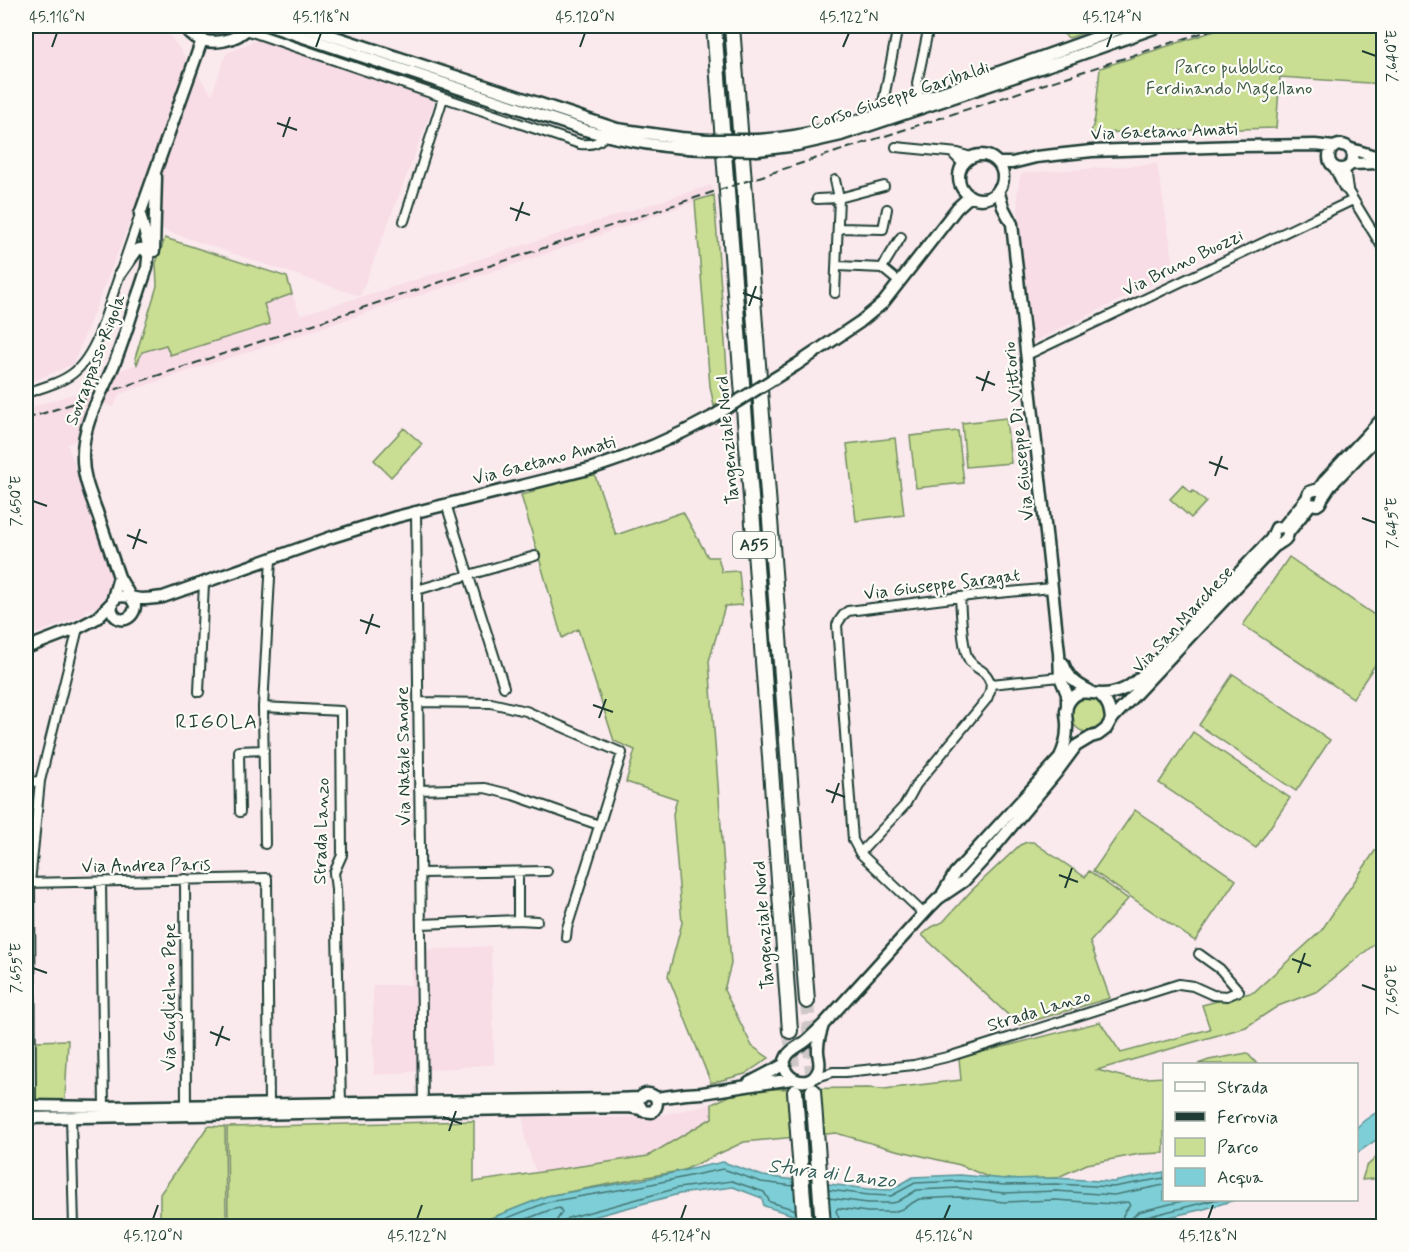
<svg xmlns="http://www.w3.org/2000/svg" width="1409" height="1252" font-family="Mynerve,sans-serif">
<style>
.built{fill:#f8dce6}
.green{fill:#c9de93;stroke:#748e64;stroke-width:1.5}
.water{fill:#7eced7;stroke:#589496;stroke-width:1.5}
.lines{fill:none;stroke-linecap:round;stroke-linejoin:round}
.shore{stroke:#457775;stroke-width:1.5}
.highway-tunnel{stroke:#cec7c8;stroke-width:14;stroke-dasharray:14 7;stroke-linecap:butt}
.street-casing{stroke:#1f3d34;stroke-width:12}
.secondary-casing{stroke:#1f3d34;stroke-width:15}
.highway-casing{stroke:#1f3d34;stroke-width:18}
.street{stroke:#fdfcf7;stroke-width:8}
.secondary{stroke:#fdfcf7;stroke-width:10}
.highway{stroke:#fdfcf7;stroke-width:14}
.rail{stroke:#1f3d34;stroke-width:2;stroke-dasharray:9 4.5;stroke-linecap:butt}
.secondary-bridge-casing{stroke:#1f3d34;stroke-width:15;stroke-linecap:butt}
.secondary-bridge{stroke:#fdfcf7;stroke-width:10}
.ticks{fill:none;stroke:#1f3d34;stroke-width:2}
.labels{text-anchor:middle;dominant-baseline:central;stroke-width:4.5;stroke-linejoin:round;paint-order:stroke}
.shield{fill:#fdfcf7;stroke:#62766e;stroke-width:1.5}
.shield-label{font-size:16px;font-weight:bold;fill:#1f3d34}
.park-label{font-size:18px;fill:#415d47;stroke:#fdfcf7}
.street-label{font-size:18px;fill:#1f3d34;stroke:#fdfcf7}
.neighbourhood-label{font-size:20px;letter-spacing:1.5px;fill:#1f3d34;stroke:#fdfcf7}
.water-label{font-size:20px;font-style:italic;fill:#37615d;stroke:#fdfcf7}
.neatline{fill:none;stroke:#1f3d34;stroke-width:2}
.ticks-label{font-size:15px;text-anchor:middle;fill:#1f3d34}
</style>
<rect width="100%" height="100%" fill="#fae9ed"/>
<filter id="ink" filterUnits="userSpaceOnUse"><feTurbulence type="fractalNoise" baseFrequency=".0167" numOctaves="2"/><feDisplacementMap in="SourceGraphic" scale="12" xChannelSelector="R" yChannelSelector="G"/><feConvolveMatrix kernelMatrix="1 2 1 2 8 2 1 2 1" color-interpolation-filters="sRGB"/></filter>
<g filter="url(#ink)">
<path class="built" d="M26 26H163L212 95 226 54 265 36 437 96 360 296 131 219 73 364 26 384Z
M1157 164 1175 273 1033 342 1017 198 1020 176 1025 173Z
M711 185 713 195 548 253 119 394 114 407 103 403 117 372 137 364 142 352 166 345 170 355 269 323 264 303 292 294 300 315 381 291Z
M97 383 86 410 77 440 67 444 112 574V582L100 605 85 611 86 614 26 637V422L33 419 26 421V409L83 391V388Z
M491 946 494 1064 374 1075 373 985H411L413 951Z
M712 1104V1118L648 1156 536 1173 525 1139 524 1117 526 1115 572 1118 653 1117Z"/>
<path class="green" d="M1052 26H1103L1069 38Z
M1230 26H1383V84L1280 77 1276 128 1091 133 1095 118 1100 68Z
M714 195 729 396 714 406 710 386 695 201Z
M165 238 287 277 292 294 264 304 270 324 170 355 166 345 142 352 137 364 135 358 157 286 156 263Z
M1006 418 1011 463 966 467 962 423Z
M404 428 422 444 391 477 374 460Z
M958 431 964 483 916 488 910 436Z
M895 438 904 515 856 521 847 444Z
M594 473 616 535 683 512 708 557H718L722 572 739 571 742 605 725 606 709 661 731 964 724 990 752 1046 769 1058 745 1074 711 1083 668 976 682 923 673 814 677 799 626 782 635 750 614 741 578 629 562 638 521 495 534 492V488Z
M1183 485 1191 493 1193 491 1206 502 1191 518 1170 499Z
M1289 557 1383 621V653L1353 698 1243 625Z
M1233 674 1330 740 1296 791 1199 725Z
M1071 715a17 17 0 1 1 34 0a17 17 0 1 1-34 0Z
M1193 732 1290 798 1256 848 1159 783Z
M1135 810 1236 880 1195 941 1093 871Z
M1383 839V937L1318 991 1278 1006 1246 1027 1097 1070 1132 1079 1164 1077V1153L1140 1154 1087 1164 1056 1178 1005 1179 990 1178 960 1165 888 1148 836 1133 744 1142 684 1170 547 1196 471 1226H228L227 1127 474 1121V1182L648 1156 712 1118V1104L744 1089 867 1088 884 1089 961 1080 959 1058 1100 1022 1121 1053 1210 1029 1202 1005 1254 992 1321 931Z
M1027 842H1033L1085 877 1089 871 1128 899 1090 942 1110 998 1019 1025 922 935 932 927 943 922 971 891 1020 845Z
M68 1040 65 1100 34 1101 35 1041Z
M1247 1053 1257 1064H1198L1209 1060Z
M208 1126 225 1127 226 1226H160V1194Z
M1383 1151V1178L1362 1180 1366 1167Z"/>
<path class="water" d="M1383 1108V1135L1357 1153V1127L1365 1120Z
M723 1162 763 1176 869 1189 891 1190 913 1177 960 1175 1005 1179 1056 1178 1113 1182 1164 1172V1200H1235L1204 1209 1130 1226H819L815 1222 764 1206 762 1198 733 1187 679 1194 559 1226H471L547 1196 641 1180Z"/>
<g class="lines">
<path class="shore" d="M829 1190 869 1195 891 1196 915 1183 960 1181 1004 1185 1056 1184 1113 1187 1164 1178
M829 1198 868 1203H892L897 1202 917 1190 959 1188 1004 1193 1056 1191 1114 1195 1164 1185
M487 1226 548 1202 642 1186 723 1169 761 1182 794 1186
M508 1226 550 1210 560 1208 562 1212 557 1220 556 1226
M563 1226 564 1221 568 1218 678 1188 732 1181 764 1192 770 1202 796 1210
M840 1226 839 1218 836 1211 838 1208 867 1212H893L902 1209 919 1199 959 1197 1004 1202 1056 1200 1112 1204 1128 1202 1130 1205 1123 1215 1121 1226
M1130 1226 1132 1218 1138 1212 1186 1200
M1138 1226 1139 1221 1142 1218 1214 1200"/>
<path class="highway-tunnel" d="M807 1001 813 1089
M790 1031 795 1092"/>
<g class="street-casing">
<path id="street" d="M246 30 580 144C593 145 601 143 608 131
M919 100 917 83 929 26
M881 113 898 26
M896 147 958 153 971 157
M953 154 963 164
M1334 168 1344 188 1348 191 1384 250
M1345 169 1348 189
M835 180 839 198 835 293
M817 199 839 198 884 186
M404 221 443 98
M838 228 883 229 887 209
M837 266 882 268 899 282
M882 268 901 237
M1027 355 1353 200
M26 393C66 380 81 377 99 335L140 215
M446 504 504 687
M416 511 423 1106
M417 590 535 556
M960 597C961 611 962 650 969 660 977 672 984 666 991 684
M991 684 1060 677
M199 692 204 583
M418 702 491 703 526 711 622 753 567 928 566 937
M263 707 341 711 342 855 334 873 336 889 341 1103
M26 782 40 781
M419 790 485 788 513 795 599 825
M240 812 239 751 264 750
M265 844 263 707 271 559
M860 853 905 805 916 785 987 699 990 691 991 684
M518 872V920
M420 873 547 871
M185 879 186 1109
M101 882 104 1107
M27 883 267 878 269 1104
M924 914 860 853 853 840 837 625C840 619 843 614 848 611L977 595 1052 588
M421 924 518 920 537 921
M814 1078 833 1072H845L914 1065 951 1056 1179 984 1193 986 1213 995 1227 996 1239 991 1220 969 1199 954
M71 1117 74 1226
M31 1118 30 883 40 781 78 628"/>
</g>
<g class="secondary-casing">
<path id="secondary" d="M183 26C186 29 189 34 193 36 211 47 237 41 250 26
M270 26 585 130C625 141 664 148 706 149
M302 26 617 129 681 138 707 140
M758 140C818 137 878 114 934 95 999 72 1063 50 1127 26
M1329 157a12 12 0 1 1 24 0a12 12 0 1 1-24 0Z
M1351 149 1378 157 1384 160
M758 150 797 145 841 135 1076 56 1160 26
M959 177a22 22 0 1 1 44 0a22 22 0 1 1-44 0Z
M998 163H1012L1036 157 1092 151 1238 146 1315 145 1334 147
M1352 164 1377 163 1384 161
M998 190 1003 207 1012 224 1053 597 1059 653 1060 677 1067 694V706
M154 251 156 177
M120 274 137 250C142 247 146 250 148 255
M139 292 147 268 149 249 140 214 202 40
M796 365 860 322 883 303 957 208 970 196
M1318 490 1325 480 1384 417
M1311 504 1317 505 1320 503 1323 497 1331 485 1384 430
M97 512 119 577 135 605C135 619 118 626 112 611 110 604 117 585 119 577
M1283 527 1307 498 1309 492 1315 490H1318
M26 648 78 628 97 618 117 597C126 594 133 599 142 599 149 599 156 598 163 597L332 537 396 517 593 468C634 455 674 438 712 417
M1063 663C1069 679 1075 683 1090 691
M1099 694C1108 702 1110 708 1111 720
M943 893 955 873 1059 759C1064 749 1067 739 1067 728 1068 719 1063 711 1069 702 1079 687 1089 694 1102 694 1113 694 1123 691 1132 684 1156 666 1175 641 1196 619 1220 592 1246 566 1271 539L1276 528 1283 527
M823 1025C821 1032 818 1040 818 1048 817 1056 822 1064 818 1071 809 1093 775 1076 787 1056 791 1049 800 1046 806 1041 812 1036 818 1030 823 1025L930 907 939 898 964 881 987 856 1056 773 1076 746 1091 737 1098 735 1106 729 1111 720 1273 548C1279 542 1287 542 1288 533L1311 504
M749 1083 785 1064
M656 1098 686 1094 702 1093 792 1079
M639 1104 643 1111 652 1112C657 1108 658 1104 656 1098
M26 1106 104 1107 614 1099 640 1098C645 1092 652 1093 656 1098
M26 1118 629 1107 641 1109"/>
</g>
<g class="highway-casing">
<path id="highway" d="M714 26 752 510 790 1031
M732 26 807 1001
M813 1091 823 1226
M795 1092 805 1226"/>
</g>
<use href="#street" class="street"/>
<use href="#secondary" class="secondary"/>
<use href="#highway" class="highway"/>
<path class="rail" d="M26 419 713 192 1223 26"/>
<g class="secondary-bridge-casing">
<path id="secondary-bridge" d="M707 140H758
M706 149 758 150
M712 417 796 365
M97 512C90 493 82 475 83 454 83 421 103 392 115 362 124 340 131 315 139 292"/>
</g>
<use href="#secondary-bridge" class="secondary-bridge"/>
</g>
</g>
<path class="ticks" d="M52 47 57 33M316 47 321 33M580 47 585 33M843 47 849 33M1107 47 1112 33M1362 51 1376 56M277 123 297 130M283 137 290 117M510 208 530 215M516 221 523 202M743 293 763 300M749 306 756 286M976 377 995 385M982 391 989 371M1209 462 1228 469M1215 476 1222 456M33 501 47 506M1362 518 1376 523M127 535 147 543M133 549 140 529M360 620 380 627M366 634 373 614M593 705 613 712M599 718 606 699M826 790 845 797M832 803 839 783M1059 875 1078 882M1065 888 1072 868M1292 959 1311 966M33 968 47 973M1298 973 1305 953M1362 985 1376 990M210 1032 230 1040M216 1046 223 1026M443 1117 462 1124M449 1131 456 1111M153 1219 158 1205M417 1219 422 1205M681 1219 686 1205M944 1219 950 1205M1208 1219 1213 1205"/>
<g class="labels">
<rect class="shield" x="733" y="532" width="42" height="26" rx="4.5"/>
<g class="shield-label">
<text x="754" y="545">A55</text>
</g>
<g class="park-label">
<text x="1229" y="68">Parco pubblico<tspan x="1229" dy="21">Ferdinando Magellano</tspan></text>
</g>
<g class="street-label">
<text transform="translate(900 96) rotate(-18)">Corso Giuseppe Garibaldi</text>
<text transform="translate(1164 132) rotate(-2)">Via Gaetano Amati</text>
<text transform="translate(1183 263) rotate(-26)">Via Bruno Buozzi</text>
<text transform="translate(96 360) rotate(-69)">Sovrappasso Rigola</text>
<text transform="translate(1019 431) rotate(-96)">Via Giuseppe Di Vittorio</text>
<text transform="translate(728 440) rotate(-95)">Tangenziale Nord</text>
<text transform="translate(544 461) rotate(-15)">Via Gaetano Amati</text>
<text transform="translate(942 585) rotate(-7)">Via Giuseppe Saragat</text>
<text transform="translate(1183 620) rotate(-47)">Via San Marchese</text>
<text transform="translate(404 756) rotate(-91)">Via Natale Sandre</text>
<text transform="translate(322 831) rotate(-88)">Strada Lanzo</text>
<text transform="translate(146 866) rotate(-1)">Via Andrea Paris</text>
<text transform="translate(764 925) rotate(-94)">Tangenziale Nord</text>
<text transform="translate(170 997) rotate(-90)">Via Guglielmo Pepe</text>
<text transform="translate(1039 1011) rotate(-17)">Strada Lanzo</text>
</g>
<g class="neighbourhood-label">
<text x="217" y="722">RIGOLA</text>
</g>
<g class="water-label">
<text transform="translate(832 1174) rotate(7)">Stura di Lanzo</text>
</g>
</g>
<rect width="1409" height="1252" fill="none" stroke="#fdfcf7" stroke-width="66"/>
<rect x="1163" y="1063" width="195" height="138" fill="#fdfcf7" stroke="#a4b0a9" stroke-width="1.5"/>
<rect x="1175" y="1082" width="30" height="9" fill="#fdfcf7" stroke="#a4b0a9" stroke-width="1.5"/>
<text x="1217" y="1093" font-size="18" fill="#1f3d34">Strada</text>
<rect x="1175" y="1112" width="30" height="9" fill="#1f3d34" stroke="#a4b0a9" stroke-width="1.5"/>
<text x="1217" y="1123" font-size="18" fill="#1f3d34">Ferrovia</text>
<rect x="1175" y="1138" width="30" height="18" fill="#c9de93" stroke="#a4b0a9" stroke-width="1.5"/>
<text x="1217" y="1153" font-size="18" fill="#1f3d34">Parco</text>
<rect x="1175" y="1168" width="30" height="18" fill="#7eced7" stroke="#a4b0a9" stroke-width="1.5"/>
<text x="1217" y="1183" font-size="18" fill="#1f3d34">Acqua</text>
<rect x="33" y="33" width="1343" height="1186" class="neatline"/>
<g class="ticks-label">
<text x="57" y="22">45.116°N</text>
<text x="321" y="22">45.118°N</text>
<text x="585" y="22">45.120°N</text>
<text x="849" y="22">45.122°N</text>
<text x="1112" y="22">45.124°N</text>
<text transform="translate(1392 56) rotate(-90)" y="5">7.640°E</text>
<text transform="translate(16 501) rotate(-90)" y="5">7.650°E</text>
<text transform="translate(1392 523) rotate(-90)" y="5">7.645°E</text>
<text transform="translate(16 968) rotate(-90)" y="5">7.655°E</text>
<text transform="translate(1392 990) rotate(-90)" y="5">7.650°E</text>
<text x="153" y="1241">45.120°N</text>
<text x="417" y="1241">45.122°N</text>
<text x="681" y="1241">45.124°N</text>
<text x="944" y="1241">45.126°N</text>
<text x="1208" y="1241">45.128°N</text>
</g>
</svg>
